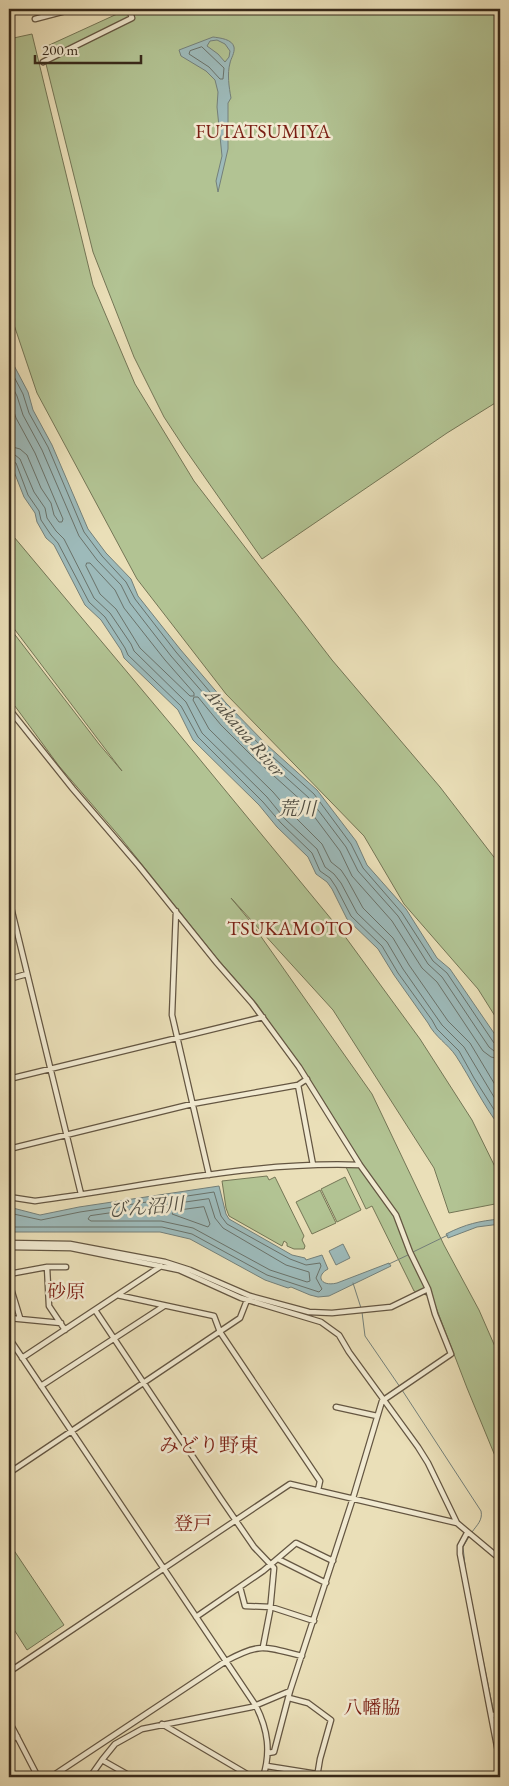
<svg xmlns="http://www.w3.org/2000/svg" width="509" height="1786" font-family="'EB Garamond','Noto Serif JP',serif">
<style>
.green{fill:#b2c393;stroke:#747656}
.water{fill:#9dbaba;stroke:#74807a;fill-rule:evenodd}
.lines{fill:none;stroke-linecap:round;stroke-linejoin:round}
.shore{stroke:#6a726a;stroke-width:1}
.stream{stroke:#74807a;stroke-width:1}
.minor-casing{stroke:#645642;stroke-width:7}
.minor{stroke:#f1ead1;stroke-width:4.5}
.labels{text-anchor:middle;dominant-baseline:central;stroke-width:5;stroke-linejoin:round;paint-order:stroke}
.water-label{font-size:19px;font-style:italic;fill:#504d42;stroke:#f1ead1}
.neighbourhood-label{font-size:19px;fill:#7a1f14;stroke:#f1ead1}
.quarter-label{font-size:20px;fill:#7a1f14;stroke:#f1ead1}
</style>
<rect width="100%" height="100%" fill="#eadfb8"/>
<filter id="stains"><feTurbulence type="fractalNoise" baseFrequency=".004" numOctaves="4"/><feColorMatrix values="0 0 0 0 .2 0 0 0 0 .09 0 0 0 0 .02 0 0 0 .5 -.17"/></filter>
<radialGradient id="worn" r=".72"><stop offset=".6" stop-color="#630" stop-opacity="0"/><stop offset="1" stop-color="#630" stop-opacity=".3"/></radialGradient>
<path class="green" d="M128 9H379L381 12 380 9H500V400L447 433 262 559 185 449 164 417 134 357 93 252 46 64 45 47Z
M32 34 93 285 135 384 194 481 332 660 440 787 500 865V1024L478 989 404 904 364 836 226 694 137 579 37 393 9 310V39Z
M9 531 174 728 341 931 420 1039 472 1120 500 1177V1203L449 1213 434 1168 333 1010 231 898 250 921 372 1094 444 1245 479 1310 500 1358V1468L467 1388 432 1297 414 1291 372 1206 366 1209 346 1167 361 1163 324 1102 257 1004 216 957 120 837 59 766 9 698V627L99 744 122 771 9 622Z
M267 1176 269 1180 275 1177 304 1236 302 1240 305 1246 304 1249H294L287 1246V1243L284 1241 282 1246 229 1216 226 1208 222 1181Z
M345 1177 361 1210 337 1222 321 1189Z
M320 1190 336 1223 312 1234 296 1202Z
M9 1543 64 1625 27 1650 13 1628 9 1630Z"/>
<path class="water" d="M213 37C220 38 232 39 234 47 235 53 231 58 230 63 227 74 229 87 231 98L228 103V149L218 192 216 181 222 156 217 107 218 92 215 80 206 71 181 56 179 50ZM217 40 225 44 230 51 229 57 225 62 218 54 207 46 210 41Z
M9 356 28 392 33 410 52 445 88 529 106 553 131 579 138 596 180 649 226 703 267 745 317 790 356 841 367 865 406 909 437 958 450 969 496 1036 500 1044V1127C483 1105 471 1079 456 1056 448 1044 435 1037 428 1023L394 975 378 949 347 919 332 889 327 882 316 874 308 857 277 827 259 805 193 740 178 710 124 658 121 650 101 620 85 605 54 545 46 538 37 522 35 513 24 497 9 459Z
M219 1186 226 1214 229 1219 292 1255 305 1258 306 1260 322 1255 328 1269C315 1276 321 1287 337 1283L389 1263 391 1266 329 1296 318 1297 310 1295 291 1287 288 1288 265 1280 190 1239 160 1232H9V1207L40 1215 79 1207Z
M500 1219V1224L477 1227 448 1238 446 1234C466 1224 479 1221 500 1219Z
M343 1244 350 1258 336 1265 329 1251Z"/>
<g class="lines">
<path class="shore" d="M202 47 224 68 223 79H220L209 67 189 54 190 51Z
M9 367 23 394 29 413 48 447 84 532 102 556 126 582 135 599 176 652 222 706 264 749 314 794 351 844 363 868 402 913 433 961 447 973 494 1043 500 1045
M9 380 17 396 23 415 42 450 79 536 97 560 121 585 130 603 171 656 218 710 259 753 309 798 346 847 358 871 398 916 428 964 442 977 489 1047 494 1051 500 1052
M9 396 16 418 35 453 63 519 62 522H59L54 515 51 503 41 488 27 455 20 449 9 446
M9 454 15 455 20 459 34 492 45 508 47 518 56 531 64 539 94 598 110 613 131 644 134 651 186 702 202 733 267 797 285 819 317 849 325 867 334 874 341 883 357 913 387 942 403 969 442 1025 464 1047 500 1107
M9 460 16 463 28 495 39 511 41 520 51 535 58 543 89 602 105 617 125 648 128 655 181 706 198 737 263 802 281 823 312 853 320 871 330 878 336 887 351 916 382 946 398 973 432 1020 437 1029 459 1051 474 1078 500 1119
M87 563H90L115 590 124 608 165 660 194 693V696H190L140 648 116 609 100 594 86 566Z
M500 1059 491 1057 483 1051 437 982 422 968 392 921 352 876 340 851 304 803 254 758 221 725 198 697H194L193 700 209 729 273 792 291 813 322 844 331 862 341 870 347 879 363 908 393 938 409 965 448 1021 470 1043 500 1093
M209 1199 215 1218 223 1228 286 1265 309 1272 310 1281 307 1282 270 1270 193 1228 161 1221H91L88 1219 90 1216Z
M204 1207 210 1224 208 1227 172 1214 174 1211Z
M9 1213 41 1220 80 1212 214 1192 221 1216 227 1224 290 1259 306 1265 320 1263 321 1266 316 1278 322 1289 319 1292 267 1275 192 1234 162 1227H9"/>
<path class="stream" d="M413 1252 448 1235
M389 1264 410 1254
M353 1283 361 1308
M362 1312 365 1336 400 1387
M402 1390 481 1511C483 1520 477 1525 472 1532
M466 1574 463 1547 470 1535
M468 1585 494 1714
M495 1718 500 1746
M30 1757 34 1765"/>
<g class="minor-casing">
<path id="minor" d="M35 19 73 9
M43 62 132 18 129 9
M9 709 73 789 139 866 217 963 252 1003 299 1067 360 1165 396 1215 410 1252 428 1289 435 1314 451 1354 382 1401 353 1498 290 1691 274 1752 268 1753
M9 899 81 1194
M176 911 172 1015 209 1175
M9 979 27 974
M9 1079 263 1017
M298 1085 313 1165
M9 1149 192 1104 298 1085 307 1079
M9 1197 35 1201C143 1187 251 1161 360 1165
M9 1243 70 1244 165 1262 190 1270 250 1296 309 1312 332 1313 391 1307 428 1289
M9 1247 71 1248 179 1270 241 1298 321 1322 339 1335 349 1352 418 1447 428 1463 457 1523 500 1559
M47 1267 49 1306 65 1330
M9 1274 47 1267H66
M9 1282 20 1318
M117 1295 214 1316 220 1332 320 1481 318 1490
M95 1310 221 1499 254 1547 274 1568 270 1611 263 1647
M9 1318 61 1323
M9 1338 256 1706C268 1730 271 1752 263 1777
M22 1358 161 1266
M41 1386 164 1306
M336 1407 377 1416
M9 1473 240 1318 247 1300
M467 1533 460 1546V1554L500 1762
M278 1559 326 1583
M240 1587 245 1606 271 1607 314 1621
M196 1617 263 1571 296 1543 333 1561
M9 1672 290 1484 457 1523
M289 1698 308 1703 331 1720 320 1759 317 1777
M491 1715H500
M9 1721 38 1777
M162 1724 252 1777
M9 1741 17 1736
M102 1760 132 1777
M267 1766 336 1777
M51 1777 226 1661C261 1642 265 1647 302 1656
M90 1777 102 1760 115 1744 142 1729 252 1707 290 1691
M283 1777 284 1769"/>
</g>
<use href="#minor" class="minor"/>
</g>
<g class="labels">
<g class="water-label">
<text transform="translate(245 732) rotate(49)">Arakawa River</text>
<text x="297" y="808">荒川</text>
<text transform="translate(146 1207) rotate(-5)">びん沼川</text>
</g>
<g class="neighbourhood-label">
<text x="66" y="1291">砂原</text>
<text x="193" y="1523">登戸</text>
<text x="372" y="1707">八幡脇</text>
</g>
<g class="quarter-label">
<text x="263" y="131">FUTATSUMIYA</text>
<text x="290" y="928">TSUKAMOTO</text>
<text x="209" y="1445">みどり野東</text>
</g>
</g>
<rect width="509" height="1786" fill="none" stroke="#eadfb8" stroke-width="30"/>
<rect x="10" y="10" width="489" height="1766" fill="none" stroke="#37291a" stroke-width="2.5"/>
<rect x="15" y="15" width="479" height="1756" fill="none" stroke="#37291a"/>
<path d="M35 55v8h106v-8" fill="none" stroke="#37291a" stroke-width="2.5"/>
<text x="42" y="55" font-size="15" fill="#37291a" stroke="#f1ead1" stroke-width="4" paint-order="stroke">200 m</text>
<rect width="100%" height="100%" filter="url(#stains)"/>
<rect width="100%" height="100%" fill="url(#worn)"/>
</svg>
